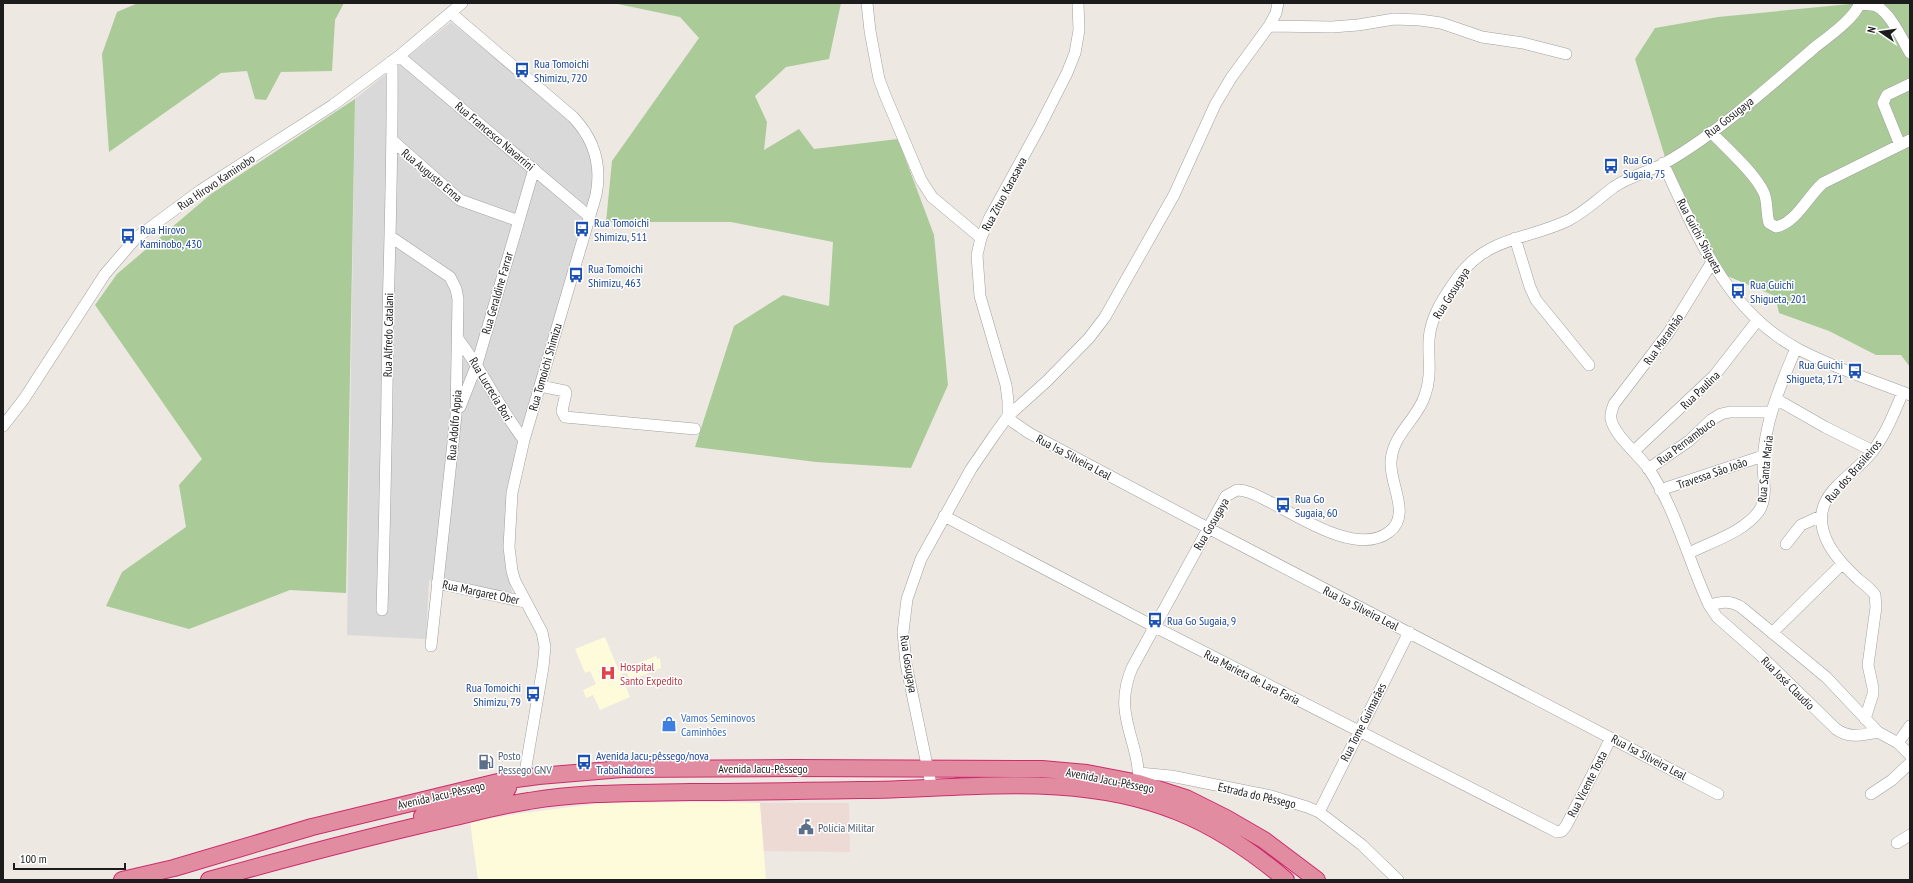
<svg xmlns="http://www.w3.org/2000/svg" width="1913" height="883" font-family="'PT Sans Narrow',sans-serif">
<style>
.residential{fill:#dad9d9}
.education{fill:#fdfbda}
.military{fill:#eedad5}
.forest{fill:#aaca98}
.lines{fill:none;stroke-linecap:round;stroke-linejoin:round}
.minor-casing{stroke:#a0a0a0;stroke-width:12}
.highway-casing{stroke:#cd2c6d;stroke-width:18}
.minor{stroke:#fff;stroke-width:11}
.highway{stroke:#e18ca1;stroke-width:16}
.labels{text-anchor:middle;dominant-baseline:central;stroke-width:3;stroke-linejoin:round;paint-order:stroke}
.transit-label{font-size:12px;fill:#164399;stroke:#fff;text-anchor:start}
.street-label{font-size:12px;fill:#1c1c1c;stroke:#fff}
.health-label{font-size:12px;fill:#be3a42;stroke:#fff;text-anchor:start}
.shop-label{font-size:12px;fill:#366cbe;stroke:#fff;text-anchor:start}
.service-label{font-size:12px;fill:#4e5e75;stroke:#fff;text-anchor:start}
</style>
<rect width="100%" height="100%" fill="#ede8e2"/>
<path class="residential" d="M451 22 573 122 583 135 592 157 594 176 589 207 509 489 506 565 513 597 429 580 426 639 347 635 355 99Z"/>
<path class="education" d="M605 637 619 671 656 656 657 659 660 658 661 668 639 677V679L636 681 635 678 630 680 627 673 621 674 630 697 600 710 593 695 586 698 583 690 596 684 590 671 585 673 575 649Z
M707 802 760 803 766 880H478L470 822 523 813 603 803Z"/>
<path class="military" d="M760 803H849L850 852 764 851Z"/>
<path class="forest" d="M138 3H344L335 20 332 71 281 72 266 100 255 99 247 71 221 73 109 152 102 54 117 12Z
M613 3H841L829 59 786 67 755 96 767 122 764 150 799 129 814 149 898 139 934 235 948 385 911 468 816 462 695 447 734 326 783 295 829 306 833 242 731 222H606L612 161 699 38 680 17Z
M1860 3H1910V367L1901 355H1876L1829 331 1779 313 1775 296 1725 275 1668 167 1635 59 1655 28 1718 17Z
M355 99 346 593 290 590 189 629 106 606 122 572 186 527 179 485 202 459 95 305 117 274 211 194Z"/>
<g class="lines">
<g class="minor-casing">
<path id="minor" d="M867 3 870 31 879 79 885 95 921 180 932 197 981 238
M1078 3 1079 30 1075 53 1067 73 1039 128 989 219 981 238 977 255 980 296 1006 385 1008 401V416L1013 422 1029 433 1208 528 1718 794
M1860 4C1865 5 1871 4 1876 6 1890 12 1903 41 1910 53
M451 13 573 117C594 139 602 165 596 195L524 440 512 493 509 547 512 571 515 581 542 632 545 647 543 667 524 778
M1269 26 1332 27 1358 25 1394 19 1420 20 1441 23 1482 37 1523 43 1566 54
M399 56 590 217
M1711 132C1726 148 1755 173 1764 193 1768 202 1766 213 1769 223L1776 227C1797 222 1807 197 1823 183L1910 140
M393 141 460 200 519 221
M1900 145 1883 103 1887 95 1910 84
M1663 163C1696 233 1726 311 1798 349 1834 368 1872 380 1910 395
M391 237 450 277 456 289 458 299 456 415 431 646
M1515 238 1530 287 1536 300 1589 365
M458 339C483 371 499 408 524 440
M540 386 565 391 566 393 562 411 565 417 695 429
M1776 399 1825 427 1873 451
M460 407 477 364 534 169
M3 426 24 399 105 274 136 238 201 190 333 105 399 56 462 3
M1634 451 1714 376 1757 321
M1648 469 1689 441 1711 420 1721 414 1730 412H1772
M1660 490 1763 456
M944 516 1155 627 1557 832 1562 831 1566 826 1611 738
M1786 544 1801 525 1821 516
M1689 553C1711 542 1744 532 1759 511 1768 498 1763 478 1763 463 1764 423 1781 384 1796 348
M437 583 525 602
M1709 605C1688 560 1676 509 1648 468 1638 454 1614 435 1611 419 1610 414 1612 409 1614 404L1669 332 1712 262
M382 610C385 512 387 414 388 316 390 231 393 146 392 61
M1772 633 1842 564
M1865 719 1873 694V688L1868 665 1876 607 1875 595C1871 589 1864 584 1858 579 1846 568 1834 556 1827 541 1806 496 1849 481 1872 452 1886 434 1894 413 1903 392
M1878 732C1862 735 1850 739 1836 729L1758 653 1717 617 1709 605C1721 602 1730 600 1741 607L1826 677 1878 732 1898 743 1910 755
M1898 743 1910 726
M1139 773 1171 776 1271 796 1307 807 1319 812 1362 845 1398 880
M1139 783C1139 738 1112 715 1132 668L1226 496 1237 490C1250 490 1261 498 1272 503 1301 518 1358 556 1389 532 1412 515 1389 484 1391 461 1393 433 1418 419 1425 395 1432 376 1428 359 1429 340 1430 317 1445 295 1458 277 1488 236 1528 240 1569 220 1586 211 1599 198 1614 187 1630 176 1648 172 1665 163 1716 134 1769 87 1814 48 1828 37 1854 19 1860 3
M932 789 906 664 903 632 907 599 921 559 971 469 995 434 1008 416 1047 381 1089 338 1105 317 1174 195 1215 105 1231 78 1269 26 1276 13 1278 3
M1871 794 1892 780 1910 763
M1319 812 1409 632
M1897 843 1910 835"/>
</g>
<g class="highway-casing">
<path id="highway" d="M422 816 435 808 505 793 508 788 502 781
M122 880 174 868 312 827 502 781 539 776 622 769 794 768 1042 769 1087 773 1139 783 1186 798 1226 818 1264 840 1317 880
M209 880C288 858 367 837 447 819 474 813 501 805 529 801 582 792 636 793 690 792 748 792 805 791 863 790 967 789 1078 771 1178 812 1218 828 1254 853 1286 880"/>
</g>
<use href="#minor" class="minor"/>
<use href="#highway" class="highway"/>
</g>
<defs>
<g id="bus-bare" transform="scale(1.2)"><path d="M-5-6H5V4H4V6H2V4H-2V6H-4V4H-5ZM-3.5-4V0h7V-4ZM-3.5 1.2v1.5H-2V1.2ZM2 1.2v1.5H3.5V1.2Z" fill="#1a4fb4" stroke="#fff" stroke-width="2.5" paint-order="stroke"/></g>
<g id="hospital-bare" transform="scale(1.2)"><path d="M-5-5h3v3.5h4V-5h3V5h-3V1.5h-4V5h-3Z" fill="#e0444e" stroke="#fff" stroke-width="2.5" paint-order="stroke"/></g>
<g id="shop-bare" transform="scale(1.2)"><path d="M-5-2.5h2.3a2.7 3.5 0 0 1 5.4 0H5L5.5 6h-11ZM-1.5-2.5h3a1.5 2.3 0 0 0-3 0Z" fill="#3f7fe0" stroke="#fff" stroke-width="2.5" paint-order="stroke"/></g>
<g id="fuel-bare" transform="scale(1.2)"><path d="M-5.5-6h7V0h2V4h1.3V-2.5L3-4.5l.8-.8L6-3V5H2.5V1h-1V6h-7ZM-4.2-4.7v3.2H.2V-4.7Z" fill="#5c6f8a" stroke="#fff" stroke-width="2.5" paint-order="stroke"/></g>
<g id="civic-bare" transform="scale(1.2)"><path d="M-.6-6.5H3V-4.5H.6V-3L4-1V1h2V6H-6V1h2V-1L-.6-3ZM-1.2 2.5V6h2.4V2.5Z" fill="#5c6f8a" stroke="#fff" stroke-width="2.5" paint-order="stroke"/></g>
</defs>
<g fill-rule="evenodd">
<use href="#bus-bare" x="522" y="70"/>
<use href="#bus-bare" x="1611" y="166"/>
<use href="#bus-bare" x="582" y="229"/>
<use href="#bus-bare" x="128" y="236"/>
<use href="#bus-bare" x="576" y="275"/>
<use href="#bus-bare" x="1738" y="291"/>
<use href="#bus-bare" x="1855" y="371"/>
<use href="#bus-bare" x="1283" y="505"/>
<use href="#bus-bare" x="1155" y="620"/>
<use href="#hospital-bare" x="608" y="673"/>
<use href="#bus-bare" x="533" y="694"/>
<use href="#shop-bare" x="669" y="724"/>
<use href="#fuel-bare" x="486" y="762"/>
<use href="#bus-bare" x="584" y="762"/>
<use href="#civic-bare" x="806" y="827"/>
</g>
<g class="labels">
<g class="transit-label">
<text x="534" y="63">Rua Tomoichi<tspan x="534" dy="14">Shimizu, 720</tspan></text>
<text x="1623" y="159">Rua Go<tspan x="1623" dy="14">Sugaia, 75</tspan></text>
<text x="594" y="222">Rua Tomoichi<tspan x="594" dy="14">Shimizu, 511</tspan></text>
<text x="140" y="229">Rua Hirovo<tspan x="140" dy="14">Kaminobo, 430</tspan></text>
<text x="588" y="268">Rua Tomoichi<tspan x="588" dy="14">Shimizu, 463</tspan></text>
<text x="1750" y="284">Rua Guichi<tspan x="1750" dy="14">Shigueta, 201</tspan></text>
<text x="1843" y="364" text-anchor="end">Rua Guichi<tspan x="1843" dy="14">Shigueta, 171</tspan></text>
<text x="1295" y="498">Rua Go<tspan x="1295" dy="14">Sugaia, 60</tspan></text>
<text x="1167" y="620">Rua Go Sugaia, 9</text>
<text x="521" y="687" text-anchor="end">Rua Tomoichi<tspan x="521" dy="14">Shimizu, 79</tspan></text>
<text x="596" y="755">Avenida Jacu-pêssego/nova<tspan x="596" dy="14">Trabalhadores</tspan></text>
</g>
<g class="street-label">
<text transform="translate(1729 117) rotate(-38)">Rua Gosugaya</text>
<text transform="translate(495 136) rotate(40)">Rua Francesco Navarrini</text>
<text transform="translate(432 175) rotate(40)">Rua Augusto Enna</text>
<text transform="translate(216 182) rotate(-34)">Rua Hirovo Kaminobo</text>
<text transform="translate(1004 194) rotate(-62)">Rua Zituo Karasawa</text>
<text transform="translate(1700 236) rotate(62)">Rua Guichi Shigueta</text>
<text transform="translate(497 293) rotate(-74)">Rua Geraldine Farrar</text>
<text transform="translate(1451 293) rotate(-58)">Rua Gosugaya</text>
<text transform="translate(388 335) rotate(-89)">Rua Alfredo Catalani</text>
<text transform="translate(1663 339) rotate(-55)">Rua Maranhão</text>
<text transform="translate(545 367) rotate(-74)">Rua Tomoichi Shimizu</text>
<text transform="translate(491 389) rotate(59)">Rua Lucrecia Bori</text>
<text transform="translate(1700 390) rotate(-44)">Rua Paulina</text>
<text transform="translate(454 425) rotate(-85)">Rua Adolfo Appia</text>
<text transform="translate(1686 441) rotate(-37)">Rua Pernambuco</text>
<text transform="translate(1074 457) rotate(28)">Rua Isa Silveira Leal</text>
<text transform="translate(1765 469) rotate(-84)">Rua Santa Maria</text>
<text transform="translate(1853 471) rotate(-49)">Rua dos Brasileiros</text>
<text transform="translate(1712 473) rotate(-19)">Travessa São João</text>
<text transform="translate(1211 524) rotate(-60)">Rua Gosugaya</text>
<text transform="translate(481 592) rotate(12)">Rua Margaret Ober</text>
<text transform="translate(1361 608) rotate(27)">Rua Isa Silveira Leal</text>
<text transform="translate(909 664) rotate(81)">Rua Gosugaya</text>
<text transform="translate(1252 677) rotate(27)">Rua Marieta de Lara Faria</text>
<text transform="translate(1788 683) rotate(45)">Rua José Claudio</text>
<text transform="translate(1363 722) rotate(-63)">Rua Tome Guimarães</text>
<text transform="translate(1649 757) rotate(28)">Rua Isa Silveira Leal</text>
<text x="763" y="768">Avenida Jacu-Pêssego</text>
<text transform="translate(1110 780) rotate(11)">Avenida Jacu-Pêssego</text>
<text transform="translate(1587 784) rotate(-63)">Rua Vicente Tosta</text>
<text transform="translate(441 795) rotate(-13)">Avenida Jacu-Pêssego</text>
<text transform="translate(1257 795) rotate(13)">Estrada do Pêssego</text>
</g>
<g class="health-label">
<text x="620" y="666">Hospital<tspan x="620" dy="14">Santo Expedito</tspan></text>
</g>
<g class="shop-label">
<text x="681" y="717">Vamos Seminovos<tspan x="681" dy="14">Caminhões</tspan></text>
</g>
<g class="service-label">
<text x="498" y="755">Posto<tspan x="498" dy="14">Pessego GNV</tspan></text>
<text x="818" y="827">Polícia Militar</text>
</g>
</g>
<rect width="1913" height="883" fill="none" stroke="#1c1c1c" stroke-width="8"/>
<g transform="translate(1881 32) rotate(283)" stroke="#ffffff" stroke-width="3" paint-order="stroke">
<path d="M0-3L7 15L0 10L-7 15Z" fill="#1c1c1c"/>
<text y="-6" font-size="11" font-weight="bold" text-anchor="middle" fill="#1c1c1c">N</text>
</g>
<path d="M14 863v6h111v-6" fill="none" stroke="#1c1c1c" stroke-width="2"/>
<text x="20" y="863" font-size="12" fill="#1c1c1c" stroke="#ffffff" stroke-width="3" paint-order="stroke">100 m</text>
</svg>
